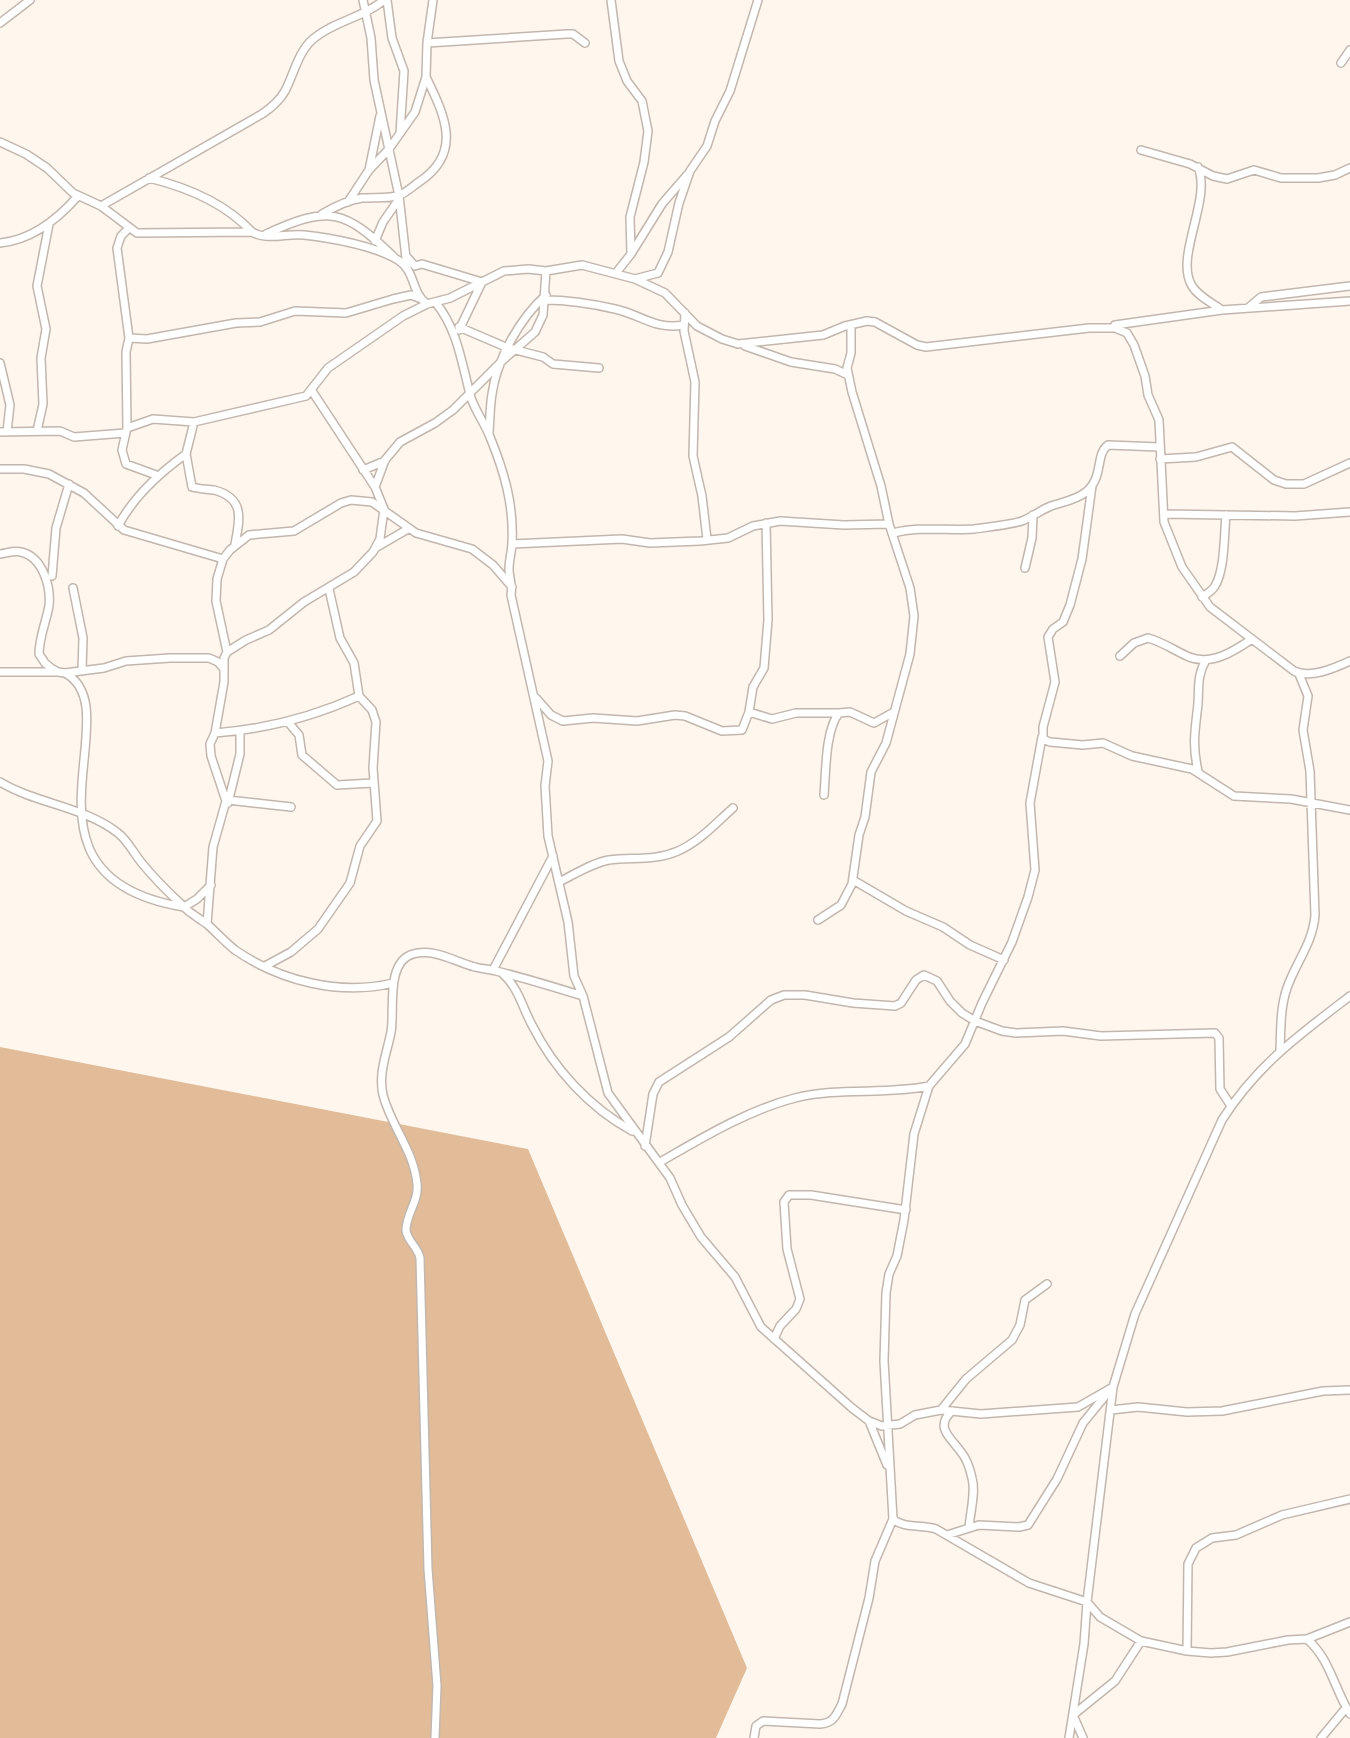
<svg xmlns="http://www.w3.org/2000/svg" width="1350" height="1738" font-family="Bitter,serif">
<style>
.green{fill:#e2bc99}
.lines{fill:none;stroke-linecap:round;stroke-linejoin:round}
.minor-casing{stroke:#c2b7ae;stroke-width:10}
.minor{stroke:#fff;stroke-width:7}
</style>
<rect width="100%" height="100%" fill="#fff6ee"/>
<path class="green" d="M0 1047 528 1149 747 1668 716 1738H0Z"/>
<g class="lines">
<g class="minor-casing">
<path id="minor" d="M363 0 371 38 374 80 399 196 407 267
M387 0 392 38 404 71 400 133
M611 0 619 61 627 81 642 101 648 131 644 162 630 217 631 254
M0 23 30 0
M427 43 567 34H573L585 43
M1341 63 1350 50
M0 142 26 154 47 168 73 193 101 206 137 233 252 232C266 241 288 233 304 235 332 238 375 246 398 260 416 271 411 293 427 304L450 298 504 271 528 269 546 271 582 265 635 279 665 293 697 326 722 339 738 344 823 335 845 326 867 321 875 322 917 345 926 347 1089 328H1115V325L1222 310 1350 301
M1141 150 1190 164 1213 176 1227 179 1254 170 1281 178H1318L1335 175 1350 168
M1198 167C1212 200 1174 257 1192 286 1198 296 1212 303 1222 310
M369 170 389 149 415 112 426 77 427 43 433 0
M149 178C186 187 226 204 252 232
M348 202 369 170 380 116
M101 206 262 114C271 108 280 100 285 91 294 74 298 52 313 39 334 21 363 18 384 0
M322 214C334 207 348 200 362 198 374 197 390 199 400 195 407 192 413 186 419 182 463 153 445 116 426 77
M128 229 121 236 117 248 129 338 126 352 127 428 122 450 126 464 156 475
M266 234C329 205 344 209 394 257
M375 241 383 222 399 199
M0 243C32 240 57 220 78 196
M407 257 415 266 422 264 482 282 459 330
M616 273 631 254 662 204 687 175
M635 279 658 273 668 252 679 203 690 171 707 146 715 121 730 91 758 0
M545 300C568 300 593 304 615 309 642 315 655 330 683 325
M436 303C458 330 462 365 471 398 476 412 485 424 490 437 504 471 514 505 512 542 512 551 509 560 509 569 509 578 513 586 511 595L548 761 545 786 548 836 568 922 574 976 583 996 608 1093 670 1178 682 1205 701 1237 735 1277 761 1327 852 1408 869 1421 882 1426 900 1424 915 1415 941 1410 981 1414 1078 1407 1113 1387
M1248 308 1261 297 1350 286
M685 313 684 331 695 382 693 456 702 496 707 539
M459 327 508 348 543 357 553 364 599 368
M1115 328 1127 333 1134 345 1145 376 1148 395 1159 420 1164 522 1182 567 1210 607 1294 671C1310 679 1335 668 1350 661
M129 338 147 339 236 323 260 322 295 311 346 313 393 299 411 295 419 298
M745 346 791 362 835 369 848 375
M0 363 10 405 7 432
M127 428 153 419 194 422 306 396 328 368 403 316 427 304
M37 431 43 404 41 358 46 329 37 286 49 224
M0 432 60 431 74 437 125 433
M489 432C490 419 490 406 492 394 497 359 520 318 546 295
M186 454 192 487C199 489 206 489 214 490 245 498 240 519 235 544
M1160 459 1196 457 1232 447 1274 480 1286 484H1304L1350 463
M0 469H24L49 474 84 493 124 530 223 559
M363 470 385 461
M1092 486 1082 559 1070 605 1063 622 1053 629 1048 637 1055 682 1043 727V739L1050 742 1083 745 1103 743 1132 756 1192 769 1234 796 1291 799 1350 810
M375 487 385 460 400 442 435 423 453 410 503 360 535 332 543 315 546 271
M1164 514 1295 516 1350 512
M118 526C134 496 158 474 186 454L194 422
M893 533C920 526 946 531 974 529 988 527 1008 525 1022 521 1032 517 1041 510 1051 506 1063 502 1076 500 1086 492 1104 477 1095 455 1108 445L1159 447
M512 544 622 539 650 543 700 541 728 538 753 526 780 521 844 525 889 524
M377 547 408 529
M0 554C7 553 15 550 21 552 43 557 51 587 49 606 46 622 39 638 39 654L45 663 51 668 58 672 65 673 104 668 126 661 170 658H209L218 662 224 669
M1025 568 1032 538 1033 515
M52 576 56 528 69 484
M73 588 83 638 82 671
M1202 597C1207 594 1212 591 1215 586 1225 570 1224 534 1226 515
M227 652 246 640 269 630 304 602 354 572 373 552 380 539 384 509 375 487 312 391
M1120 656 1134 643 1148 638C1163 642 1175 651 1189 657 1212 666 1234 651 1252 639
M0 672H58
M65 673C134 710 0 877 184 907L197 899 211 885
M536 698 551 715 563 721 593 718 637 721 675 715 685 716 722 731 742 730 749 712 753 687 764 668 768 620 766 523
M749 712 772 719 796 713H839
M288 722 299 735 302 755 337 785 373 783
M215 733C266 729 313 717 359 696
M1042 737 1030 803 1035 870 1028 897 1012 942 982 1003 965 1044 929 1086 914 1134 904 1220 897 1256 889 1274 886 1293 884 1361 893 1519C904 1529 922 1524 936 1529L1029 1583 1087 1602 1100 1617 1141 1641 1187 1651 1211 1653 1227 1652 1288 1640 1307 1639 1350 1622
M1198 771C1192 744 1195 731 1198 704 1199 687 1197 675 1206 660
M0 782C37 804 83 806 118 833 128 841 133 852 141 862 153 877 168 892 182 905 189 913 199 918 207 924 217 933 225 942 235 950 280 981 340 996 393 983
M824 795C826 773 825 730 839 713L850 712 874 723 892 713
M228 800 291 807
M228 803 240 754V731
M853 880 906 911 943 927 970 945 1004 960
M559 882C575 874 592 863 609 860 633 857 655 861 678 851 699 842 716 823 733 808
M818 920 841 905 852 884 859 835 865 817 871 772 886 743 910 654 914 616 910 588 889 524 881 486 852 392 847 368 851 353V326
M207 924 213 847 226 801 211 756 210 744 215 733 224 682V658L227 652 216 601 217 579 223 559 230 550 249 535 294 531 341 503 351 500 372 502 416 533 472 549 493 565 512 587
M265 966 291 952 318 929 350 883 360 846 377 821 373 768 376 722 372 710 359 696 354 663 340 638 329 589
M493 970 553 856
M502 973C519 988 522 1007 532 1025 554 1069 589 1107 632 1131
M1280 1050C1281 1029 1280 1008 1287 988 1296 962 1313 943 1315 915L1310 771 1303 730 1308 696 1299 674
M645 1146 653 1094 659 1082 729 1037 771 1000 784 995H805L853 1003 895 1006 901 1003 916 980 924 975 937 981 950 1001 962 1013 975 1021 1002 1031 1016 1033 1063 1031 1101 1036 1215 1033 1219 1038 1220 1089 1231 1106
M660 1162C702 1138 748 1110 795 1098 839 1087 885 1095 929 1086
M774 1339 780 1326 796 1309 800 1299 787 1249 784 1202 789 1195H811L906 1210
M941 1410 966 1379 1012 1340 1020 1325 1025 1300 1047 1284
M1111 1410 1138 1407 1187 1412 1222 1411 1323 1391 1350 1390
M952 1411C934 1427 951 1438 961 1452 967 1459 970 1469 972 1478 976 1492 970 1513 969 1528
M869 1421 887 1465
M947 1535 979 1525 1019 1527 1028 1525 1057 1479 1083 1423 1110 1390
M1307 1639C1330 1659 1334 1688 1350 1714
M1187 1651 1188 1564 1196 1548 1212 1538 1236 1535 1282 1515 1350 1499
M435 1738 437 1686 428 1569 420 1258C418 1247 407 1241 406 1230 406 1214 419 1201 417 1184 414 1151 391 1126 383 1095 378 1073 387 1053 391 1032 395 1011 385 962 413 954 435 948 455 962 475 967 482 969 489 969 496 971 525 978 554 987 583 996
M754 1738 756 1726 763 1721 820 1724C834 1723 836 1715 842 1704L869 1598 875 1561 893 1519
M1069 1738 1084 1644 1087 1602 1113 1387 1135 1314 1222 1120C1257 1065 1299 1035 1350 996
M1083 1738 1073 1715 1115 1681 1141 1641
M1321 1738 1346 1708"/>
</g>
<use href="#minor" class="minor"/>
</g>
</svg>
